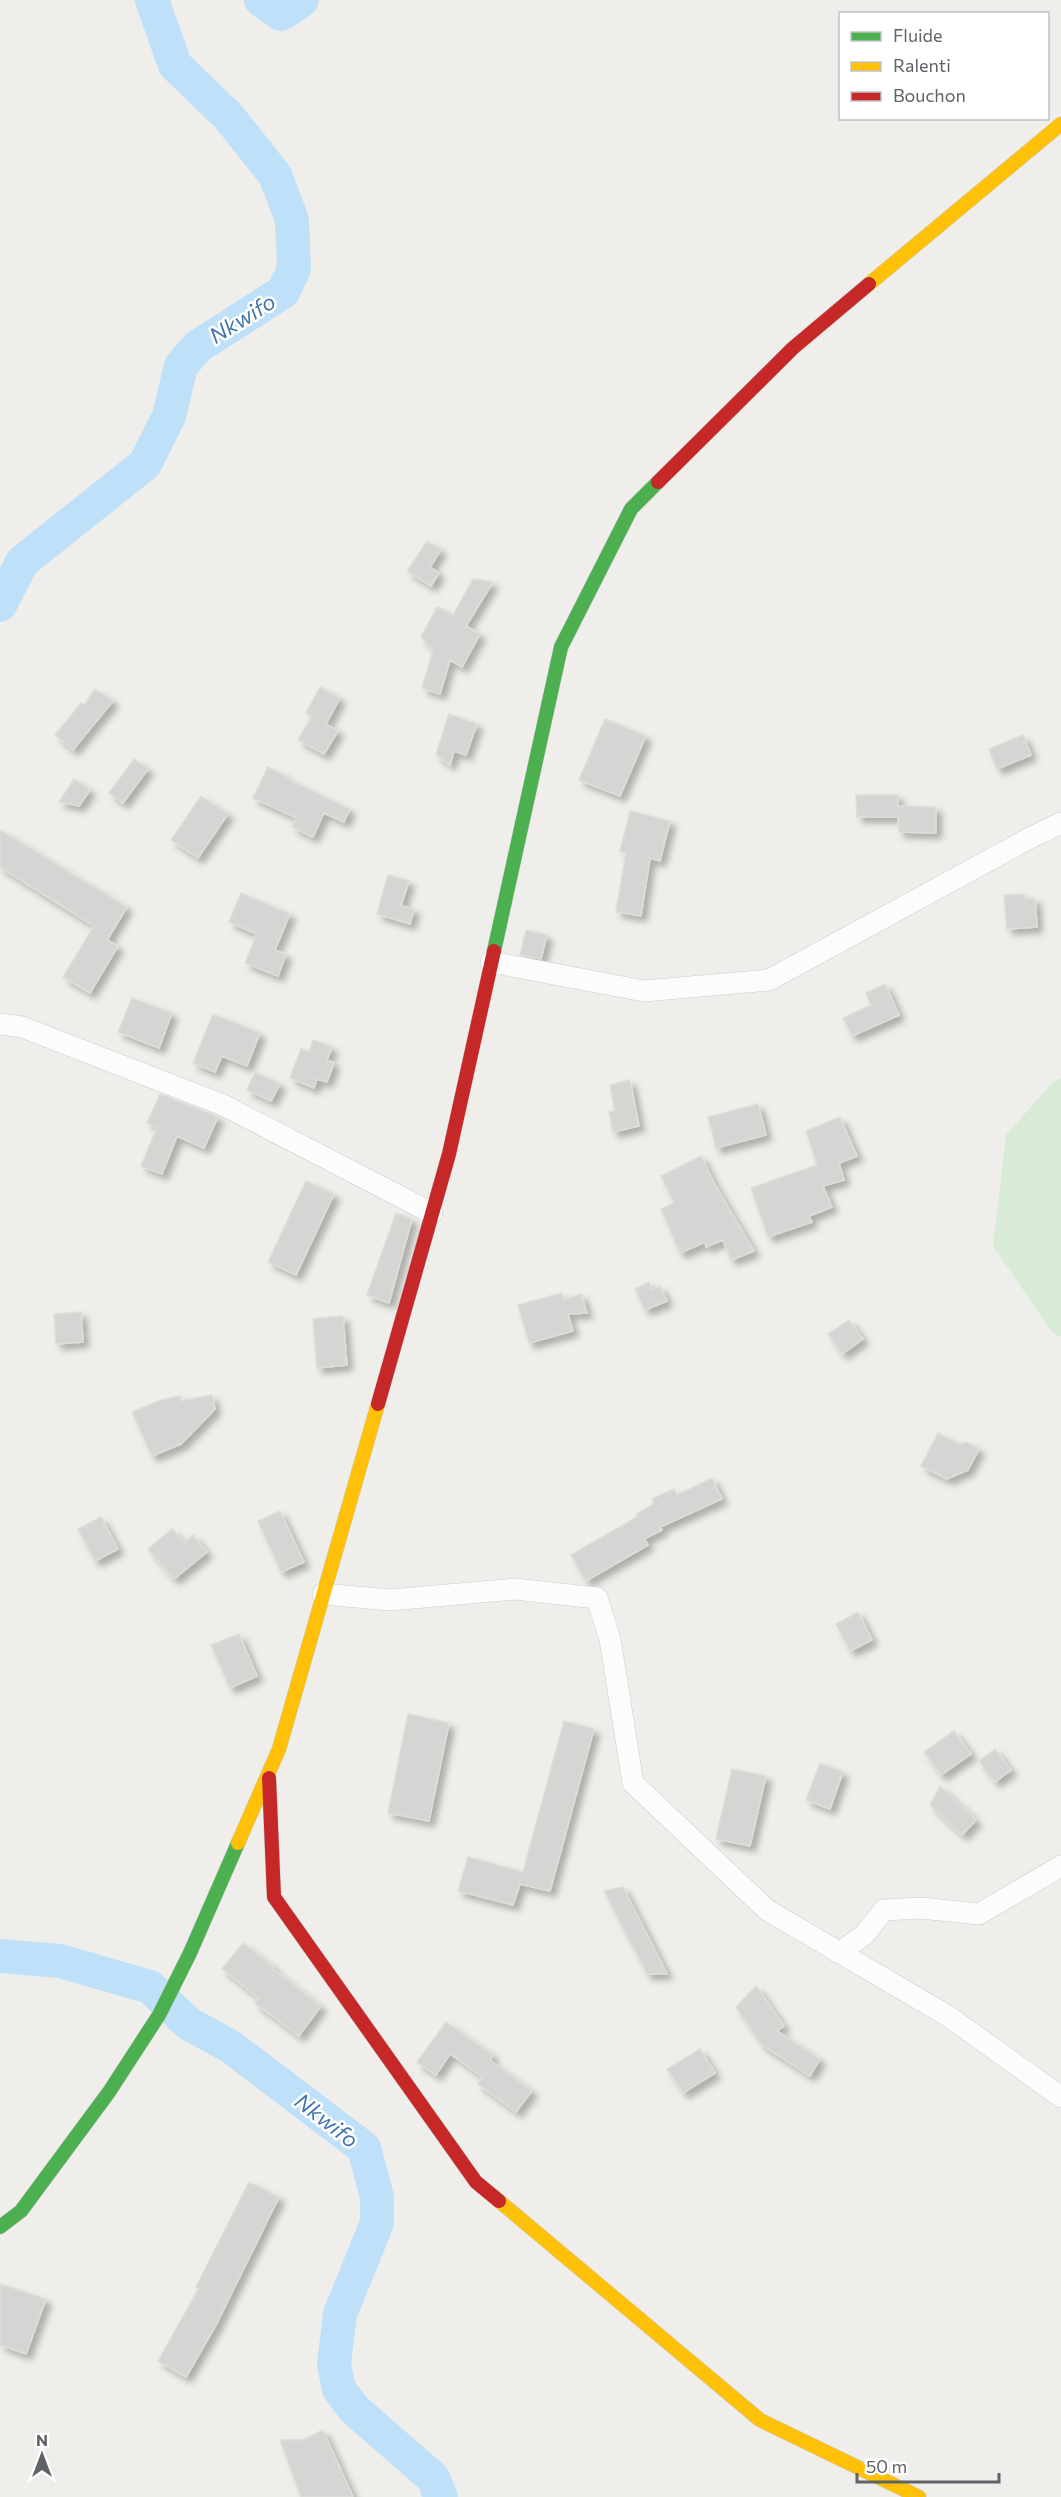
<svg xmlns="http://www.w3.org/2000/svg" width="1061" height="2497" font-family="Commissioner,sans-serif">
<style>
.green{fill:#d8ebd6}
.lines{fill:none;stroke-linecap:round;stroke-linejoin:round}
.river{stroke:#bfe0f9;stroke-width:34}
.building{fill:#d6d5d3;stroke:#deddd9;stroke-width:1.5;filter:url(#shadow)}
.street-casing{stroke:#cbcccc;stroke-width:22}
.fast-casing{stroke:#cacacb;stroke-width:15}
.slow-casing{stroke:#cacacb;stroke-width:15}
.jam-casing{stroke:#cacacb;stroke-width:15}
.street{stroke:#fdfcfc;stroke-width:21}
.fast{stroke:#4caf50;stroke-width:14}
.slow{stroke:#ffc107;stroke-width:14}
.jam{stroke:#c62828;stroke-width:14}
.labels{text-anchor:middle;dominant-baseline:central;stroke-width:5;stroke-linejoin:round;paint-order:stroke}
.water-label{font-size:22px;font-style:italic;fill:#4174aa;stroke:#fff}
</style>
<defs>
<filter id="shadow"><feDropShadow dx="5.5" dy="5.5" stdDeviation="3" flood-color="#0004"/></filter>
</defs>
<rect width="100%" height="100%" fill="#efeeea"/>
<path class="green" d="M1061 1078V1337L1052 1332 993 1246 1006 1135 1052 1083Z"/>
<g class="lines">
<path class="river" d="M261 0 281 14 302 0
M0 605 22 562 145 464 169 416 181 366 197 347 283 292 294 269 292 220 275 175 228 116 175 65 152 0
M0 1956 60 1961 150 1987 188 2023 231 2047 364 2148 377 2197V2223L340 2314 334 2364 339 2389 354 2409 433 2478 441 2497"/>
</g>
<path class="building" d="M427 541 441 550 430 567 439 573 431 586 407 571Z
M473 579 493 582 466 626 480 634 462 667 450 660 440 694 422 688 433 650 421 637 437 607 453 615Z
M320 687 340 698 326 724 338 731 324 754 298 740 312 716 306 713Z
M95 689 113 701 73 750 55 735 81 703 84 705Z
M449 714 477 724 466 755 454 751 450 765 436 754Z
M605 719 646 736 620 796 579 780Z
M1023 735 1031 755 997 769 989 749Z
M134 759 148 769 123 803 109 793Z
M268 767 286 776 285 778 350 809 344 822 324 813 313 837 292 827 297 818 253 798Z
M74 779 90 790 79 806 59 802Z
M856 795H898V806L936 807V833L899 832 898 817H857Z
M201 796 228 814 198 858 171 840Z
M630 811 670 821 660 861 650 858 641 916 616 912 626 852 620 851Z
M0 830 127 907 107 940 118 946 90 993 63 977 94 926 0 867Z
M388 875 409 881 401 906 414 909 410 924 377 914Z
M241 893 290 914 275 950 286 954 278 976 245 963 257 934 229 922Z
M1024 894 1025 899 1035 898 1037 927 1007 929 1004 895Z
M526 930 547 935 541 959 520 955Z
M885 984 899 1015 852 1036 843 1018 871 1005 866 993Z
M132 998 172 1013 159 1048 118 1032Z
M213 1014 260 1033 247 1066 222 1056 215 1072 193 1063Z
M313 1040 332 1047 327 1060 334 1063 327 1082 317 1079 314 1088 290 1078 301 1049 309 1051Z
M255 1072 280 1084 271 1101 247 1090Z
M630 1080 639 1126 613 1132 609 1112 615 1111 610 1085Z
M160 1094 218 1117 204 1148 177 1136 162 1174 141 1166 157 1127 147 1123Z
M758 1104 766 1135 716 1148 708 1117Z
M840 1117 857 1156 839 1163 844 1180 823 1186 832 1207 809 1216 812 1222 768 1237 751 1188 817 1165 806 1131Z
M701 1156 714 1183 754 1251 731 1260 723 1240 706 1247 705 1242 680 1253 661 1209 674 1203 661 1176Z
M306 1181 334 1194 296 1275 268 1262Z
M396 1213 412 1219 389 1303 367 1295Z
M649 1282 652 1290 660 1286 667 1301 645 1310 635 1289Z
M562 1293 563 1300 581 1294 587 1313 568 1314 573 1331 529 1343 518 1305Z
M81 1312 83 1342 56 1344 54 1314Z
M343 1316 347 1365 317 1368 313 1319Z
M849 1320 863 1339 842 1354 828 1334Z
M212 1395 215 1409 181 1444 152 1456 132 1412 161 1400 180 1396 181 1401Z
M938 1433 960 1444 967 1442 979 1449 968 1470 947 1479 921 1466Z
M712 1478 722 1499 660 1527 662 1530 644 1539 648 1545 586 1581 571 1555 637 1517 636 1514 654 1504 652 1499 674 1489 677 1495Z
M280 1511 304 1562 281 1572 258 1521Z
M101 1517 118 1549 95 1561 78 1529Z
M172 1529 184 1543 193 1535 207 1552 174 1579 148 1549Z
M858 1612 872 1640 850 1651 836 1624Z
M239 1634 257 1676 230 1688 211 1645Z
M408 1714 449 1723 429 1821 388 1813Z
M564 1721 594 1729 550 1891 520 1884 513 1905 458 1891 468 1857 523 1872Z
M954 1731 971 1754 941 1775 924 1752Z
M995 1749 1011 1770 995 1782 979 1761Z
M820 1763 843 1772 830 1809 806 1800Z
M732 1769 766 1776 750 1846 716 1839Z
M940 1786 976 1820 962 1835 930 1805Z
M623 1887 667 1974H647L604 1891Z
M243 1943 274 1967 273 1969 321 2006 299 2036 255 2003 259 1998 222 1969Z
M756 1986 784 2026 777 2031 820 2059 810 2076 762 2045 736 2007Z
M446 2022 493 2055 490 2060 532 2091 516 2112 478 2084 483 2077 450 2054 436 2075 417 2062Z
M700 2049 715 2073 683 2093 667 2069Z
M249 2182 279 2197 215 2327 186 2377 158 2361 199 2288 196 2287Z
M0 2284 46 2299 26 2354 0 2345Z
M323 2430 353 2497H301L280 2440H302Z"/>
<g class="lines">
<g class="street-casing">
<path id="street" d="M491 962 644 991 769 980 1028 839 1061 823
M0 1024 22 1027 223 1105 432 1213
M323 1594 390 1600 515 1589 597 1598 610 1639 633 1783 767 1910 948 2016 1061 2097
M839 1953 864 1935 884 1910 921 1908 979 1914 1061 1866"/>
</g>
<g class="fast-casing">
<path id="fast" d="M494 951 561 647 631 509 658 482
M0 2227 21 2211 109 2092 159 2015 190 1953 238 1843"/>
</g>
<g class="slow-casing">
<path id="slow" d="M869 284 1061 124
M238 1843 279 1749 378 1404
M499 2201 760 2420 919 2497"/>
</g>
<g class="jam-casing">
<path id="jam" d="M658 482 793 348 869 284
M378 1404 449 1154 494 951
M269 1778 274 1897 476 2182 499 2201"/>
</g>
<use href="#street" class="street"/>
<use href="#fast" class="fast"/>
<use href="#slow" class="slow"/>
<use href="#jam" class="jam"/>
</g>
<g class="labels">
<g class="water-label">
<text transform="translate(242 318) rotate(-32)">Nkwifo</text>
<text transform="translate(327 2120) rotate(38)">Nkwifo</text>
</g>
</g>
<rect x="839" y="12" width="210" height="108" fill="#ffffff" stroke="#bfc1c3" stroke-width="1.5"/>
<rect x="851" y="32" width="30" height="9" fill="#4caf50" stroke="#bfc1c3" stroke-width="1.5"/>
<text x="893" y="42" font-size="18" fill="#5f6368">Fluide</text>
<rect x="851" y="62" width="30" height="9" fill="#ffc107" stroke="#bfc1c3" stroke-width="1.5"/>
<text x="893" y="72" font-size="18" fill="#5f6368">Ralenti</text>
<rect x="851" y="92" width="30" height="9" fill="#c62828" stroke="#bfc1c3" stroke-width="1.5"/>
<text x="893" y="102" font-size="18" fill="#5f6368">Bouchon</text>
<g transform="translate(42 2455)" stroke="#ffffff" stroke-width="4.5" paint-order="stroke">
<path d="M0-4.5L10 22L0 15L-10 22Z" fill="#5f6368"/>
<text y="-9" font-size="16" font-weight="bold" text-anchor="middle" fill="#5f6368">N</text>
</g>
<path d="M857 2473v9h142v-9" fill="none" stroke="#5f6368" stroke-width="3"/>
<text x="866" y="2473" font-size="18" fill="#5f6368" stroke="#ffffff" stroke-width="4.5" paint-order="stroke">50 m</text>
</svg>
